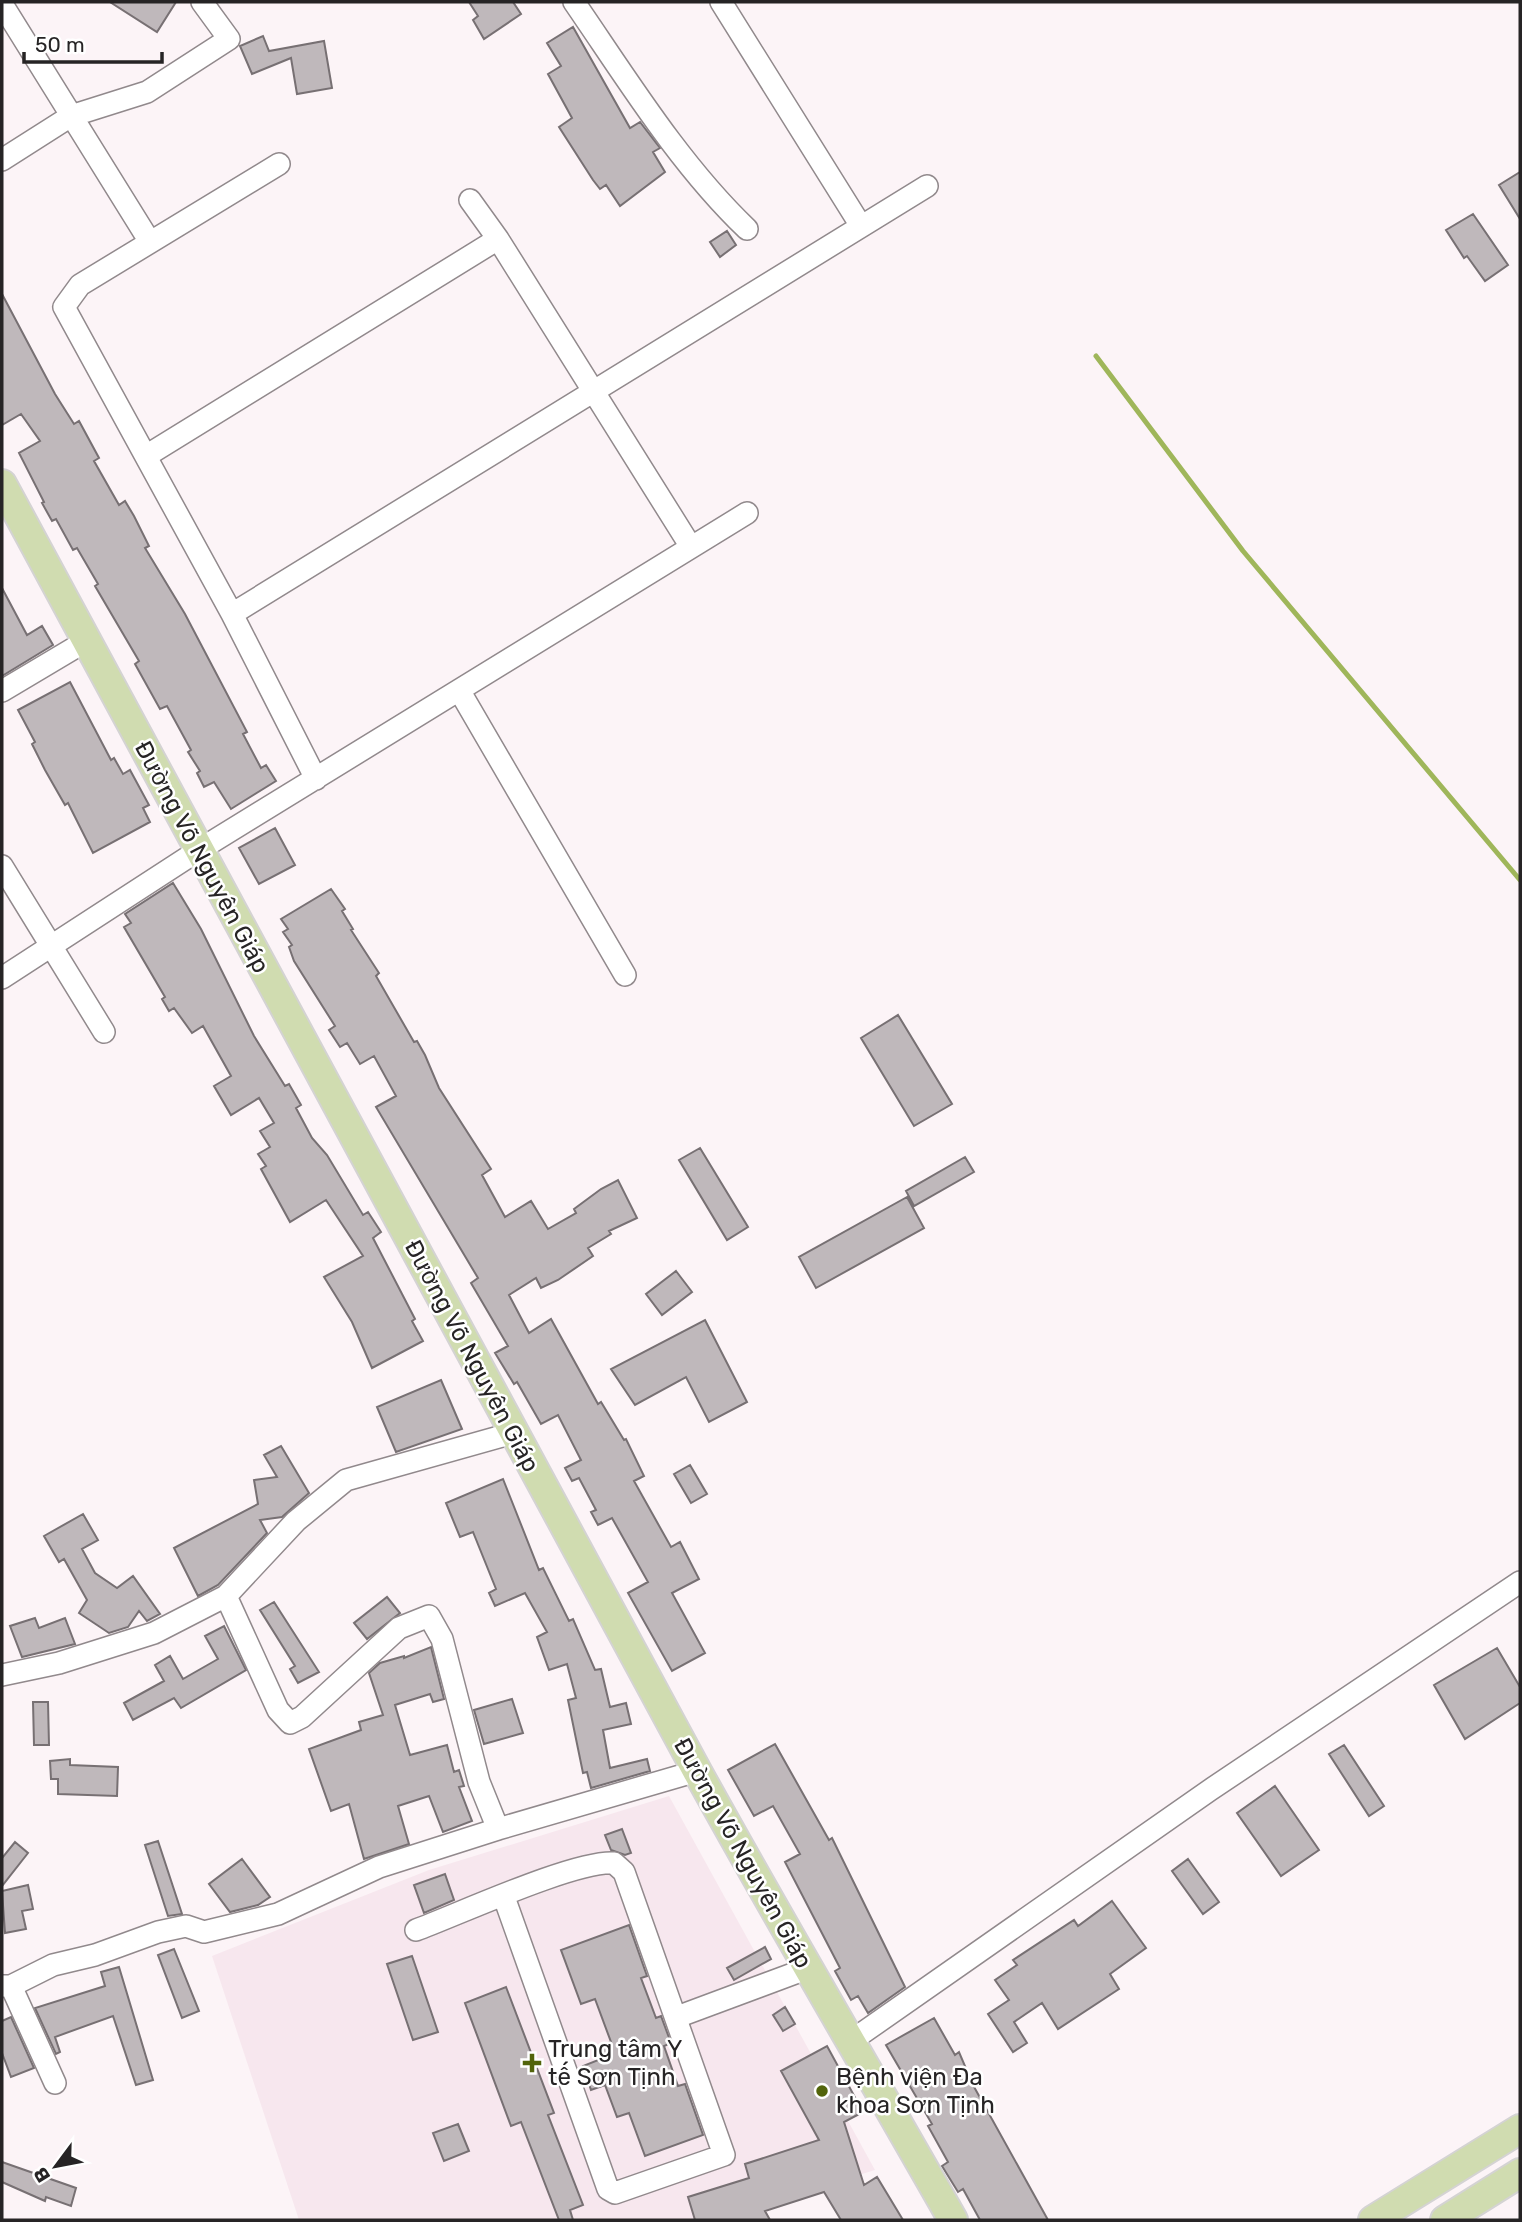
<svg xmlns="http://www.w3.org/2000/svg" width="1522" height="2222" font-family="Rubik,sans-serif">
<style>
.built{fill:#f7e7ee}
.lines{fill:none;stroke-linecap:round;stroke-linejoin:round}
.stream{stroke:#9fb65a;stroke-width:5}
.building{fill:#bfb8bb;stroke:#777073;stroke-width:2}
.minor-casing{stroke:#91898c;stroke-width:24}
.major-casing{stroke:#d4d3d3;stroke-width:32}
.minor{stroke:#fff;stroke-width:21}
.major{stroke:#d0dcb0;stroke-width:28}
.poi-dot{fill:#52640b;stroke:#fff;stroke-width:2.5}
.labels{text-anchor:middle;dominant-baseline:central;stroke-width:5;stroke-linejoin:round;paint-order:stroke}
.street-label{font-size:24px;fill:#262425;stroke:#fff}
.poi-label{font-size:24px;fill:#262425;stroke:#fff;text-anchor:start}
</style>
<rect width="100%" height="100%" fill="#fcf4f7"/>
<path class="built" d="M669 1796 875 2170 712 2220H299L212 1956 429 1870Z"/>
<g class="lines">
<path class="stream" d="M1096 356 1243 551 1520 880"/>
</g>
<path class="building" d="M110 2H176L157 32Z
M469 2H513L521 14 484 39 473 20 478 16Z
M573 27 630 128 640 122 660 148 653 152 665 172 620 206 606 185 600 189 593 180 559 127 572 118 548 74 561 66 547 43Z
M263 36 269 51 324 41 332 88 297 94 291 58 252 74 240 46Z
M1520 172V219L1499 185Z
M1473 214 1508 265 1485 281 1467 256 1464 258 1446 230Z
M727 231 736 245 720 257 710 242Z
M2 294 55 394 74 424 79 421 99 458 94 461 119 505 125 501 134 516 149 546 145 548 185 614 247 732 243 734 261 768 266 765 276 781 231 809 214 782 204 787 197 773 200 771 188 752 191 750 167 706 160 709 135 664 139 661 95 586 98 584 77 548 73 550 56 519 52 521 42 503 44 502 19 453 40 441 21 414 2 425Z
M2 588 27 635 42 626 53 645 2 676Z
M70 682 111 760 114 758 123 774 130 770 149 805 143 808 150 822 93 853 68 803 65 805 45 770 32 744 35 742 18 710Z
M275 828 295 865 259 884 239 848Z
M173 883 201 929 254 1036 285 1086 289 1084 301 1105 296 1108 312 1138 327 1155 363 1215 368 1212 381 1232 373 1238 415 1319 412 1321 423 1341 372 1368 352 1322 324 1277 363 1256 326 1200 290 1222 261 1169 266 1166 258 1154 270 1147 260 1131 274 1123 259 1098 231 1115 214 1086 231 1076 203 1026 192 1033 174 1008 169 1011 162 999 165 997 124 927 131 923 125 914Z
M331 889 345 909 342 911 353 929 351 930 379 973 376 976 414 1042 417 1041 425 1055 439 1088 491 1169 482 1175 505 1217 531 1201 548 1229 576 1213 574 1209 601 1189 618 1180 637 1218 609 1231 611 1234 588 1248 593 1256 558 1280 541 1288 536 1278 509 1295 529 1333 551 1319 598 1404 601 1402 624 1440 626 1439 644 1476 634 1481 671 1547 680 1542 699 1579 672 1593 705 1653 672 1671 628 1593 648 1582 612 1518 598 1525 591 1512 596 1510 579 1478 572 1481 565 1468 581 1460 558 1415 541 1424 517 1382 514 1384 495 1353 508 1346 471 1283 478 1278 376 1107 396 1096 374 1056 360 1064 347 1043 340 1047 329 1030 335 1026 294 961 289 947 292 945 283 932 288 929 281 919Z
M898 1015 952 1104 914 1126 861 1038Z
M700 1148 748 1227 727 1240 679 1160Z
M965 1157 974 1172 914 1206 906 1191Z
M907 1197 924 1228 816 1288 799 1257Z
M676 1271 692 1292 662 1315 646 1294Z
M705 1320 747 1402 709 1422 686 1377 635 1405 611 1369Z
M441 1380 462 1429 396 1452 377 1407Z
M281 1446 309 1493 282 1517 260 1520 267 1533 218 1585 198 1596 174 1548 258 1504 254 1480 277 1477 264 1455Z
M690 1465 707 1494 691 1503 674 1474Z
M503 1479 539 1570 543 1568 569 1621 573 1619 595 1670 601 1669 610 1707 626 1703 631 1724 603 1730 610 1768 647 1759 650 1771 591 1788 587 1772 583 1773 568 1700 576 1698 567 1664 549 1670 537 1637 547 1632 525 1593 495 1606 489 1593 496 1589 473 1532 460 1537 446 1503Z
M83 1514 98 1540 82 1549 95 1573 117 1588 133 1576 160 1614 147 1621 139 1611 128 1627 109 1633 79 1613 87 1600 64 1559 59 1562 44 1536Z
M387 1597 400 1613 367 1639 354 1623Z
M274 1602 319 1672 298 1683 290 1669 295 1666 260 1610Z
M35 1618 39 1628 65 1618 75 1644 22 1657 10 1626Z
M224 1626 246 1670 181 1708 174 1698 133 1720 124 1703 164 1681 155 1665 170 1656 183 1679 218 1659 205 1636Z
M431 1647 444 1699 433 1702 430 1694 395 1705 410 1755 447 1745 454 1772 459 1770 464 1786 459 1787 472 1821 443 1832 429 1796 398 1806 409 1844 364 1859 349 1804 331 1811 309 1749 361 1730 359 1722 383 1715 369 1673 380 1663 404 1656V1658Z
M1497 1648 1520 1687V1703L1465 1739 1434 1685Z
M512 1699 523 1733 484 1744 474 1710Z
M33 1702H48L49 1745H34Z
M775 1744 829 1840 832 1838 905 1987 868 2013 858 1996 851 2000 835 1971 840 1968 785 1862 800 1854 773 1806 754 1816 728 1770Z
M1344 1745 1384 1806 1369 1816 1329 1754Z
M70 1759V1765L118 1767 117 1796 58 1794V1779H51L50 1761Z
M1275 1786 1319 1850 1281 1876 1237 1813Z
M622 1829 631 1853 625 1855 611 1850 605 1835Z
M158 1841 182 1914 168 1916 145 1845Z
M15 1842 28 1853 2 1886V1858Z
M242 1859 270 1897 258 1905 230 1912 209 1884Z
M1188 1859 1219 1902 1203 1914 1172 1871Z
M445 1874 454 1900 424 1913 414 1885Z
M28 1885 33 1909 22 1911 26 1929 5 1933 2 1891Z
M1112 1901 1146 1948 1110 1974 1119 1989 1058 2029 1042 2003 1014 2022 1027 2043 1013 2052 988 2014 1009 2000 995 1980 1017 1965 1013 1960 1074 1920 1078 1926Z
M629 1925 647 1976 641 1978 656 2018 661 2016 671 2043 664 2046 678 2086 685 2084 703 2135 645 2156 629 2113 617 2117 605 2085 591 2090 583 2066 601 2059 597 2047 611 2042 595 1999 581 2004 561 1950Z
M765 1947 771 1959 734 1980 727 1968Z
M174 1949 199 2011 182 2018 158 1955Z
M412 1956 438 2032 413 2040 387 1964Z
M119 1967 153 2080 136 2085 113 2016 55 2037 60 2052 56 2054 35 2008 105 1986 101 1972Z
M506 1987 554 2113 548 2115 583 2205 570 2210 573 2220H559L521 2122 511 2126 465 2003Z
M785 2007 795 2024 783 2031 773 2015Z
M11 2017 34 2068 11 2077 2 2053V2021Z
M934 2018 955 2055 959 2052 973 2085 1048 2220H980L963 2189 958 2192 942 2166 948 2162 928 2126 932 2124 886 2045Z
M827 2046 863 2112 844 2122 864 2185 877 2177 903 2220H841L824 2192 765 2211 770 2220H695L688 2197 749 2178 745 2164 819 2140 781 2071Z
M458 2124 469 2151 444 2161 433 2133Z
M2 2162 76 2188 71 2206 46 2197 45 2201 2 2182Z"/>
<g class="lines">
<g class="minor-casing">
<path id="minor" d="M574 2C627 79 679 164 747 229
M721 2 861 226
M2 4 150 242
M2 160 71 116 147 92 229 39 202 2
M279 164 80 285 64 307 232 614 316 779
M470 200 498 239 691 547
M146 456 498 239
M232 614 927 186
M459 690 625 975
M2 691 86 641
M2 866 104 1032
M2 978 199 850 747 513
M226 1596 278 1710 290 1723 302 1717 399 1628 429 1616 442 1639 479 1782 498 1829
M2 1675 59 1663 154 1633 226 1596 296 1521 346 1480 513 1433
M416 1930C459 1914 576 1860 614 1863L624 1872 724 2155 615 2193 608 2189 504 1897
M2 1986H11L53 1965 95 1955 158 1932 186 1926 204 1932 278 1914 379 1867 498 1829 697 1771
M11 1986 55 2083
M677 2017 806 1969
M851 2041 1210 1790 1520 1582"/>
</g>
<g class="major-casing">
<path id="major" d="M2 484 697 1771C780 1922 868 2070 953 2220
M1373 2220 1520 2129
M1445 2220 1520 2173"/>
</g>
<use href="#minor" class="minor"/>
<use href="#major" class="major"/>
</g>
<g class="poi-dot">
<path d="M528.5 2052.5h7v7h7v7h-7v7h-7v-7h-7v-7h7z"/>
<circle cx="822" cy="2091" r="7"/>
</g>
<g class="labels">
<g class="street-label">
<text transform="translate(202 857) rotate(62)">Đường Võ Nguyên Giáp</text>
<text transform="translate(472 1356) rotate(62)">Đường Võ Nguyên Giáp</text>
<text transform="translate(743 1853) rotate(61)">Đường Võ Nguyên Giáp</text>
</g>
<g class="poi-label">
<text x="548" y="2049">Trung tâm Y<tspan x="548" dy="28">tế Sơn Tịnh</tspan></text>
<text x="836" y="2077">Bệnh viện Đa<tspan x="836" dy="28">khoa Sơn Tịnh</tspan></text>
</g>
</g>
<rect width="1522" height="2222" fill="none" stroke="#262425" stroke-width="7"/>
<g transform="translate(56 2166) rotate(238)" stroke="#ffffff" stroke-width="5" paint-order="stroke">
<path d="M0-5L12 26L0 18L-12 26Z" fill="#262425"/>
<text y="-10" font-size="19" font-weight="bold" text-anchor="middle" fill="#262425">B</text>
</g>
<path d="M24 52v10h138v-10" fill="none" stroke="#262425" stroke-width="3.5"/>
<text x="35" y="52" font-size="21" fill="#262425" stroke="#ffffff" stroke-width="5" paint-order="stroke">50 m</text>
</svg>
